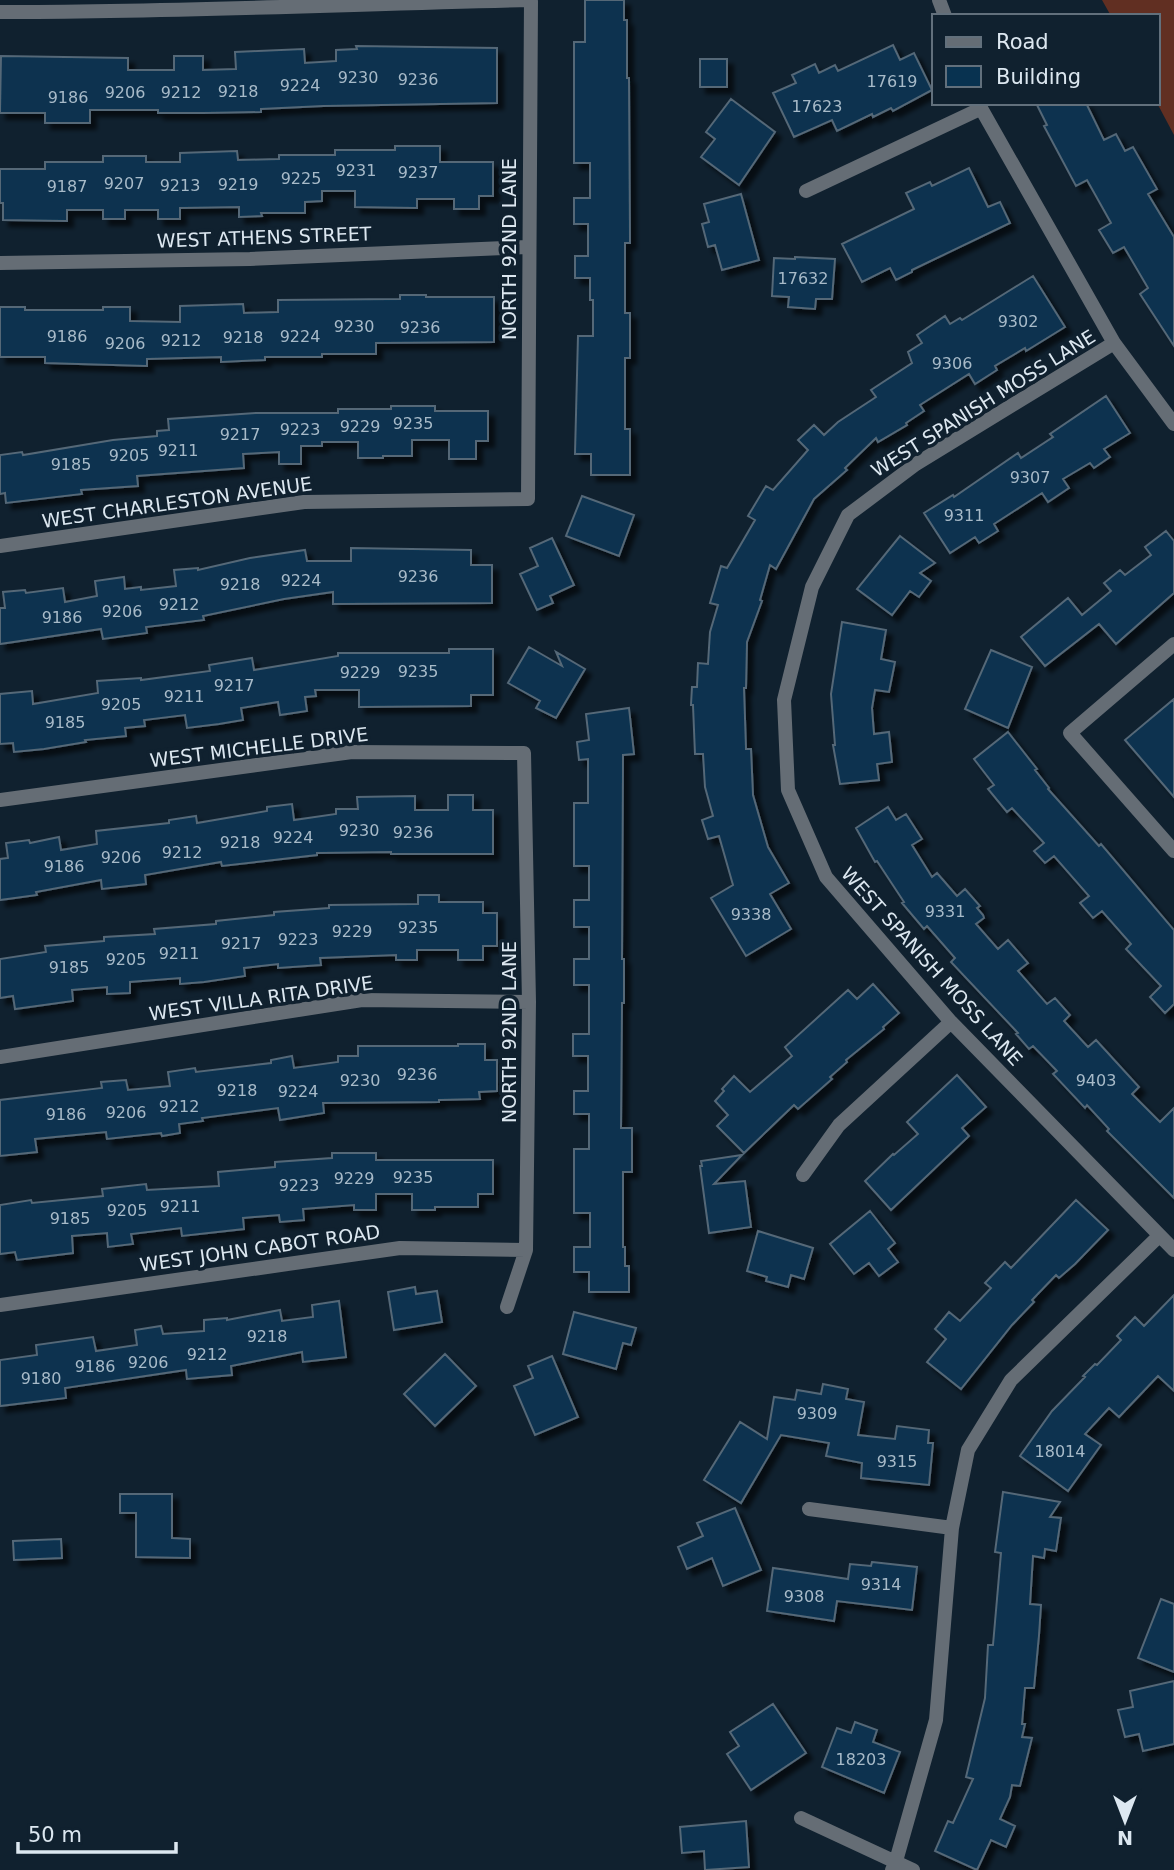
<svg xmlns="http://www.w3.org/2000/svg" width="1174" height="1870" font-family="'DejaVu Sans',sans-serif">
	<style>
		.green { fill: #612f22 }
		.building { fill: #083250; stroke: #546777; stroke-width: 2; filter: url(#shadow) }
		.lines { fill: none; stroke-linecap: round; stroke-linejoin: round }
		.street { stroke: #656d75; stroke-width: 14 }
		.labels { text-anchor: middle; stroke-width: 7; stroke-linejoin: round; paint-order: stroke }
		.number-label { font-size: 16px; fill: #a7bac8 }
		.street-label { font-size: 19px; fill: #dce7f0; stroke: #10212f }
	</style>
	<defs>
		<filter id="shadow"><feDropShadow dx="6" dy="6" stdDeviation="2" flood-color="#0009"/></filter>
	</defs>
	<rect width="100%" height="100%" fill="#10212f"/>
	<!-- green -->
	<path class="green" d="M1102 0H1174V135L1157 103 1158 16H1111Z"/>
	<!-- building -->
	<path class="building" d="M585 0H624V20H627V78H629L630 243H625V313H630V358H625V429H630V475H591V454H575L578 336H593V300H590V278H575V256H588V224H574V198H590V163H574V42H585Z
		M893 45 900 60 914 53 932 90 893 111 891 108 873 117 872 114 837 131 832 120 794 137 773 93 796 83 792 75 815 64 819 73 835 65 838 71Z
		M356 46 497 48V103L323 106 261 109V112L203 113H158V110H90V123H45V113H0L1 56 128 58V70H174V56H203V70L236 69 235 52 304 49 305 63 336 61V50L357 49Z
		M700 59H727V87H700Z
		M731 99 775 132 739 185 701 157 715 139 706 132Z
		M1036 103H1086L1104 140 1116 134 1125 151 1133 147 1157 189 1148 194 1174 237V346L1140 294 1148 288 1124 247 1113 253 1099 230 1111 223 1087 180 1076 186 1044 126 1047 125Z
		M395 146H440V162H493V196H479V209H454V199H417V208L355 207V191H322V201L305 202V213H261L262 216 239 217V207L180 208V219H158V210H125V219H103V210H67V221L3 220V203H0V169H45V162H103V156H146V162H180V153L237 151 238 160 279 159V155H335V150H395Z
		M969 168 988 207 1000 202 1010 223 912 270V272L896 280 890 268 862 282 842 244 914 209 906 193 930 182 932 186Z
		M741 194 759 260 722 270 715 245 708 247 702 224 709 222 704 204Z
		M795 257 835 259 832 299H816L815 309 788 307 789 297 772 296 774 258 795 259Z
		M1033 276 1065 327 1026 351 1025 348 995 366 997 370 975 384 969 374 920 405 924 411 906 423 907 425 878 442 876 438 845 468 847 470 814 499 776 569 770 565 760 600 762 601 747 642 746 688H744L746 749H751L753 795 768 847 789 883 770 894 791 929 746 956 711 898 733 885 719 836 708 839 702 820 713 816 705 787 703 754H695L693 705H691L692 687H697L698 663 708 664 710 632 718 605 710 603 721 566 727 568 755 520 748 516 766 486 773 490 808 450 798 440 814 425 824 435 838 422 876 397 871 390 912 363 908 352 922 343 917 335 945 316 950 324 960 318 962 320Z
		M400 295H426V297H494V342L376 343V354H322V357H265V360L221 362V357L147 359V366L45 363V357H0V307H25V310H103V307H130V321L180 322V306L243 304 244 313 278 312V300L400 299Z
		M1106 396 1130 433 1104 449 1110 457 1094 468 1090 463 1063 479 1069 488 1048 502 1042 493 994 524 998 531 979 543 975 537 950 553 924 513 953 495 954 497 1018 453 1021 458 1053 437 1050 434Z
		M391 406H435V411H488V441H476V459H449V440H412V456H383V458H358V442H322V446H301V464H279V452L243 454 244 468 137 476 138 486 81 490 82 494 6 503 5 493 0 494V455L22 452 23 455 113 440 157 436V431L169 430 168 419 256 413H338V409H391Z
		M582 496 634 515 619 556 566 536Z
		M1166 531 1174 541V593L1116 644 1099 624 1045 666 1021 637 1068 598 1082 615 1111 591 1104 583 1120 570 1125 575 1151 555 1145 547Z
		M900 536 935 563 920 573 931 581 919 597 910 591 892 615 857 589Z
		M552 538 574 585 550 596 553 603 537 610 520 574 538 566 530 548Z
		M351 548 471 550V565H492V603L333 604V592L284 599 203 616 204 620 146 627 147 633 103 639 101 629 0 644V608H5L3 592 25 590 26 593 63 588 65 602 97 596 95 581 124 577 125 589 141 587V590L176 586 174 570 198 568V570L250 558 305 550 307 561H351Z
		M842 622 886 630 881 659 895 662 889 692 875 690 872 708 874 734 889 732 892 762 877 764 879 780 840 784 833 745H835L831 694Z
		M529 647 562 666 556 652 585 669 556 718 536 708 540 701 508 683Z
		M449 649H493V695H471V706L359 707V690H315L316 696 305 697 307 711 280 715 278 702 241 708 243 720 219 724 187 728 185 715 144 720 145 726 125 728 126 736 85 740 86 742 44 749 14 752 13 743 0 744V694L32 691 33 704 98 693 97 681 141 678V680L210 671 209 665 252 658 254 670 338 656V653H449Z
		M991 650 1032 667 1008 728 965 709Z
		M1174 699V797L1125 740Z
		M629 708 634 754 623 755 622 959H624V1003H622L621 1128H632V1172H623V1247H625V1266H629V1292H589V1272H574V1247H590V1213H574V1149H589V1114H574V1091H588V1056H573V1034H589V985H574V959H589V927H574V900H589V866H574V803H588V759L579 760 577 742 589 740 586 714Z
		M1008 732 1037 769 1035 770 1049 788 1048 789 1099 846 1101 844 1174 930V1004L1165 1013 1150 997 1161 986 1126 949 1131 944 1102 911 1093 918 1080 903 1089 896 1054 856 1045 863 1034 851 1044 843 1012 808 1007 812 988 789 994 785 974 759Z
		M448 795H473V810H493V854H391V852L317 853V855L222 866 221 862 145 875 146 884 102 889 101 880 36 892 37 895 0 900V859L8 858 6 843 29 840 30 843 59 837 61 850 97 844 96 831 169 823V820L196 816 197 823 267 811V807L292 804 294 820 336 814V809H358L357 797 415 796V810H448Z
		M888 807 896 820 906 814 922 839 912 845 932 877 937 873 957 896 965 889 980 906 977 908 983 915 984 918 976 924 998 949 1008 940 1028 963 1018 971 1047 1004 1055 998 1070 1015 1064 1021 1088 1047 1096 1040 1139 1087 1132 1094 1160 1122 1174 1108V1198L1107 1131 1109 1129 1087 1105 1085 1108 1053 1074 1057 1071 1033 1046 1029 1049 1016 1034 1018 1033 951 962 955 958 927 926 924 929 902 903 904 902 877 861 875 862 856 828Z
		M418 895H439V902H483V913H497V946H483V960H458V950H417V960H396V955L320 958 321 965 278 968V964L244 968 245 976 204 982 180 984V978L130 982V993L107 994V987L72 990 73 1001 15 1009 13 996 0 998V959L46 952 45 946 104 941V937L155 934 154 929 216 924V921L274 915V912L329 908V905L418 904Z
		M873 984 899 1013 883 1027 884 1029 846 1060 847 1062 830 1077 832 1079 798 1109 794 1105 744 1153 717 1126 728 1115 715 1101 724 1091 722 1089 734 1076 750 1092 792 1056 785 1047 848 990 857 999Z
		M458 1044H485V1060H497V1091L479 1092 480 1099 439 1100V1102L323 1103 324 1113 280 1120 278 1108 202 1118 203 1121 179 1124 180 1133 162 1136 161 1133 107 1139 106 1132 35 1139 37 1152 0 1156V1100L102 1088 101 1082 126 1080 128 1090 170 1086 168 1072 195 1068 196 1072 271 1063V1060L292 1056 294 1068 338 1062V1056H358V1046H458Z
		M957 1075 986 1107 962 1128 969 1136 891 1210 865 1181 893 1154 894 1155 918 1134 907 1122Z
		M332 1153H376V1160H493V1194H478V1207H435V1210H412V1194H376V1210H354V1205L303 1209 304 1220 280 1222 279 1215 243 1218 244 1229 182 1236 181 1228 131 1234 133 1244 108 1247 107 1233 72 1236 73 1253 17 1260 15 1252 0 1254V1205L31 1200 32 1203 103 1196 102 1189 146 1184 147 1190 219 1186 218 1172 275 1167V1162L332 1158Z
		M742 1155 714 1184 745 1181 751 1227 709 1233 700 1166H702L701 1161Z
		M1076 1200 1108 1230 1075 1264 1059 1278 1056 1275 1032 1300 1034 1302 1012 1325 961 1389 927 1362 946 1339 935 1329 949 1312 960 1321 991 1288 985 1283 1005 1262 1011 1268Z
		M870 1211 895 1243 888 1249 898 1262 879 1276 869 1263 854 1274 830 1244Z
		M758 1231 813 1248 804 1279 791 1275 788 1287 766 1281 767 1277 747 1271Z
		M415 1287 416 1294 437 1291 442 1322 394 1330 388 1292Z
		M1174 1295V1391L1158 1376 1119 1417 1109 1408 1085 1434 1101 1445 1068 1491 1020 1456 1052 1411 1085 1377 1083 1376 1095 1364 1097 1365 1121 1340 1117 1336 1135 1317 1144 1326Z
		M339 1301 346 1357 303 1362 302 1352 231 1366 232 1375 187 1379 186 1370 65 1388 66 1398 0 1406V1360L37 1355 36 1345 93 1337 96 1351 137 1345 135 1330 161 1326 163 1334 204 1331V1320L227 1318V1320L280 1310 282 1321 313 1317 312 1305Z
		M574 1312 636 1328 631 1345 623 1343 616 1369 563 1354Z
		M445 1354 476 1386 435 1426 404 1394Z
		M552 1356 578 1417 535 1435 514 1386 533 1378 528 1366Z
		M823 1384 848 1389 846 1399 864 1402 858 1435 895 1439 897 1426 929 1430 928 1443H933L929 1485 861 1478 862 1463 826 1456 829 1443 781 1435 741 1503 704 1480 740 1422 767 1439 774 1397 795 1400 797 1390 821 1394Z
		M1003 1492 1060 1502 1050 1517 1061 1518 1056 1551 1045 1549 1044 1558 1033 1556 1030 1604 1041 1605 1039 1635 1034 1688H1025L1022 1724H1025L1022 1737 1032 1738 1020 1786 1012 1785 1010 1797 1000 1819 1015 1826 1006 1847 991 1840 977 1870 935 1851 948 1821 953 1823 973 1779 966 1777 985 1698 988 1645H993L1001 1553 995 1552Z
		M120 1494H172V1538L190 1539V1558L136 1557V1513H120Z
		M735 1508 761 1570 723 1586 712 1558 687 1569 678 1547 703 1536 697 1523Z
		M61 1539 62 1558 14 1560 13 1541Z
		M872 1562 917 1567 912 1610 837 1601 834 1621 767 1611 773 1568 848 1579 850 1564 871 1566Z
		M1161 1599 1174 1604V1672L1138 1658Z
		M1174 1681V1744L1143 1751 1139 1734 1125 1737 1118 1710 1133 1707 1130 1691Z
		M773 1704 806 1753 751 1790 727 1754 739 1746 730 1732Z
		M855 1722 877 1730 873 1742 900 1752 884 1793 822 1767 837 1728 851 1733Z
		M746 1821 749 1867 705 1870 704 1851 682 1853 680 1827Z"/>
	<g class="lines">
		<!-- street -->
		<path class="street" d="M939 0 945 16
			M0 12C177 12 354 4 531 0
			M978 103 1114 343 1174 424
			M806 191 980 109
			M0 263 250 259 528 247
			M1114 343 916 464 848 515 812 587 784 700 788 790 826 877 951 1022 1174 1250
			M0 546 304 502 528 499 531 0
			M1174 644 1070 733 1174 851
			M0 800 352 752 524 753 529 1002 526 1250 507 1307
			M0 1057 362 1000 529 1002
			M803 1175 839 1125 951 1022
			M0 1305 400 1248 526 1250
			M809 1509 952 1528
			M801 1818 913 1870
			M892 1870 896 1861 936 1720 952 1528 968 1450 1011 1380 1159 1236"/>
	</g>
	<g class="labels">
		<!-- number labels -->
		<g class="number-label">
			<text x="358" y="83">9230</text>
			<text x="418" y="85">9236</text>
			<text x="892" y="87">17619</text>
			<text x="300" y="91">9224</text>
			<text x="238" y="97">9218</text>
			<text x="125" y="98">9206</text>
			<text x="181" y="98">9212</text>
			<text x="68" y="103">9186</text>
			<text x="817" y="112">17623</text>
			<text x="356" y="176">9231</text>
			<text x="418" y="178">9237</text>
			<text x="301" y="184">9225</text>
			<text x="124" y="189">9207</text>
			<text x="238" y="190">9219</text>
			<text x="180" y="191">9213</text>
			<text x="67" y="192">9187</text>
			<text x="803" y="284">17632</text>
			<text x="1018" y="327">9302</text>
			<text x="354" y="332">9230</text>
			<text x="420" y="333">9236</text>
			<text x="67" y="342">9186</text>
			<text x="300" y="342">9224</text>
			<text x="243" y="343">9218</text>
			<text x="181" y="346">9212</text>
			<text x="125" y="349">9206</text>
			<text x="952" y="369">9306</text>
			<text x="413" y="429">9235</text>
			<text x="360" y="432">9229</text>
			<text x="300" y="435">9223</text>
			<text x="240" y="440">9217</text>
			<text x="178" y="456">9211</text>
			<text x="129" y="461">9205</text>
			<text x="71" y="470">9185</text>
			<text x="1030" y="483">9307</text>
			<text x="964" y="521">9311</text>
			<text x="418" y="582">9236</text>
			<text x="301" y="586">9224</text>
			<text x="240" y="590">9218</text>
			<text x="179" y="610">9212</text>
			<text x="122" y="617">9206</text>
			<text x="62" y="623">9186</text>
			<text x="418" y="677">9235</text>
			<text x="360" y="678">9229</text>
			<text x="234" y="691">9217</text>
			<text x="184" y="702">9211</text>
			<text x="121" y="710">9205</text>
			<text x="65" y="728">9185</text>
			<text x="359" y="836">9230</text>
			<text x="413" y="838">9236</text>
			<text x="293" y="843">9224</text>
			<text x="240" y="848">9218</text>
			<text x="182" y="858">9212</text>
			<text x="121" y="863">9206</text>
			<text x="64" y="872">9186</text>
			<text x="945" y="917">9331</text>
			<text x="751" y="920">9338</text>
			<text x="418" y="933">9235</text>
			<text x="352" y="937">9229</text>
			<text x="298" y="945">9223</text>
			<text x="241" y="949">9217</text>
			<text x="179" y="959">9211</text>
			<text x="126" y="965">9205</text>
			<text x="69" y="973">9185</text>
			<text x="417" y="1080">9236</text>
			<text x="360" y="1086">9230</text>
			<text x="1096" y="1086">9403</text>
			<text x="237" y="1096">9218</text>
			<text x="298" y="1097">9224</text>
			<text x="179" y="1112">9212</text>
			<text x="126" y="1118">9206</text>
			<text x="66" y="1120">9186</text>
			<text x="413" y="1183">9235</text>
			<text x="354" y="1184">9229</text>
			<text x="299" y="1191">9223</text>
			<text x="180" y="1212">9211</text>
			<text x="127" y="1216">9205</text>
			<text x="70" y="1224">9185</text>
			<text x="267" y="1342">9218</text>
			<text x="207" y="1360">9212</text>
			<text x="148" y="1368">9206</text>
			<text x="95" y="1372">9186</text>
			<text x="41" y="1384">9180</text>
			<text x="817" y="1419">9309</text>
			<text x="1060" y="1457">18014</text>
			<text x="897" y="1467">9315</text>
			<text x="881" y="1590">9314</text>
			<text x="804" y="1602">9308</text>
			<text x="861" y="1765">18203</text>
		</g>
		<!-- street labels -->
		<g class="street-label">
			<text transform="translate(264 237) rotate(-2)" y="7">WEST ATHENS STREET</text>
			<text transform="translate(509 249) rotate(-90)" y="7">NORTH 92ND LANE</text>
			<text transform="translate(983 403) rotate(-32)" y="7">WEST SPANISH MOSS LANE</text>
			<text transform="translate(177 502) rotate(-8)" y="7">WEST CHARLESTON AVENUE</text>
			<text transform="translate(259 747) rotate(-7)" y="7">WEST MICHELLE DRIVE</text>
			<text transform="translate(932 966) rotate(48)" y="7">WEST SPANISH MOSS LANE</text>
			<text transform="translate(261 998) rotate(-8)" y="7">WEST VILLA RITA DRIVE</text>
			<text transform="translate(509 1032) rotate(-90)" y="7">NORTH 92ND LANE</text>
			<text transform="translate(260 1248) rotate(-8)" y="7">WEST JOHN CABOT ROAD</text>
		</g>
	</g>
	<!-- legend -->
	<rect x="932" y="14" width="228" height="91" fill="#10212f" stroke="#62707c" stroke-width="2"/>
	<rect x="946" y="37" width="35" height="10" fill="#656d75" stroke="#62707c" stroke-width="2"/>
	<text x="996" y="49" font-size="21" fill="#dce7f0">Road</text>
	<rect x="946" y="66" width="35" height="21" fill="#083250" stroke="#62707c" stroke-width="2"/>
	<text x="996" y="84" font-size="21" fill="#dce7f0">Building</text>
	<!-- north arrow -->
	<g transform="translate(1125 1821) rotate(180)" stroke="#10212f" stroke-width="5" paint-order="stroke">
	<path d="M0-5L12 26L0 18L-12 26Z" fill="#dce7f0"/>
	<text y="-10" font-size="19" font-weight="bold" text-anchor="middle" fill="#dce7f0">N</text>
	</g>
	<!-- scale -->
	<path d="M18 1842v10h158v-10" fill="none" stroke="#dce7f0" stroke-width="3.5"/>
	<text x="28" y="1842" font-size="21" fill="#dce7f0" stroke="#10212f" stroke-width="5" paint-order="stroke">50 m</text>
</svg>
